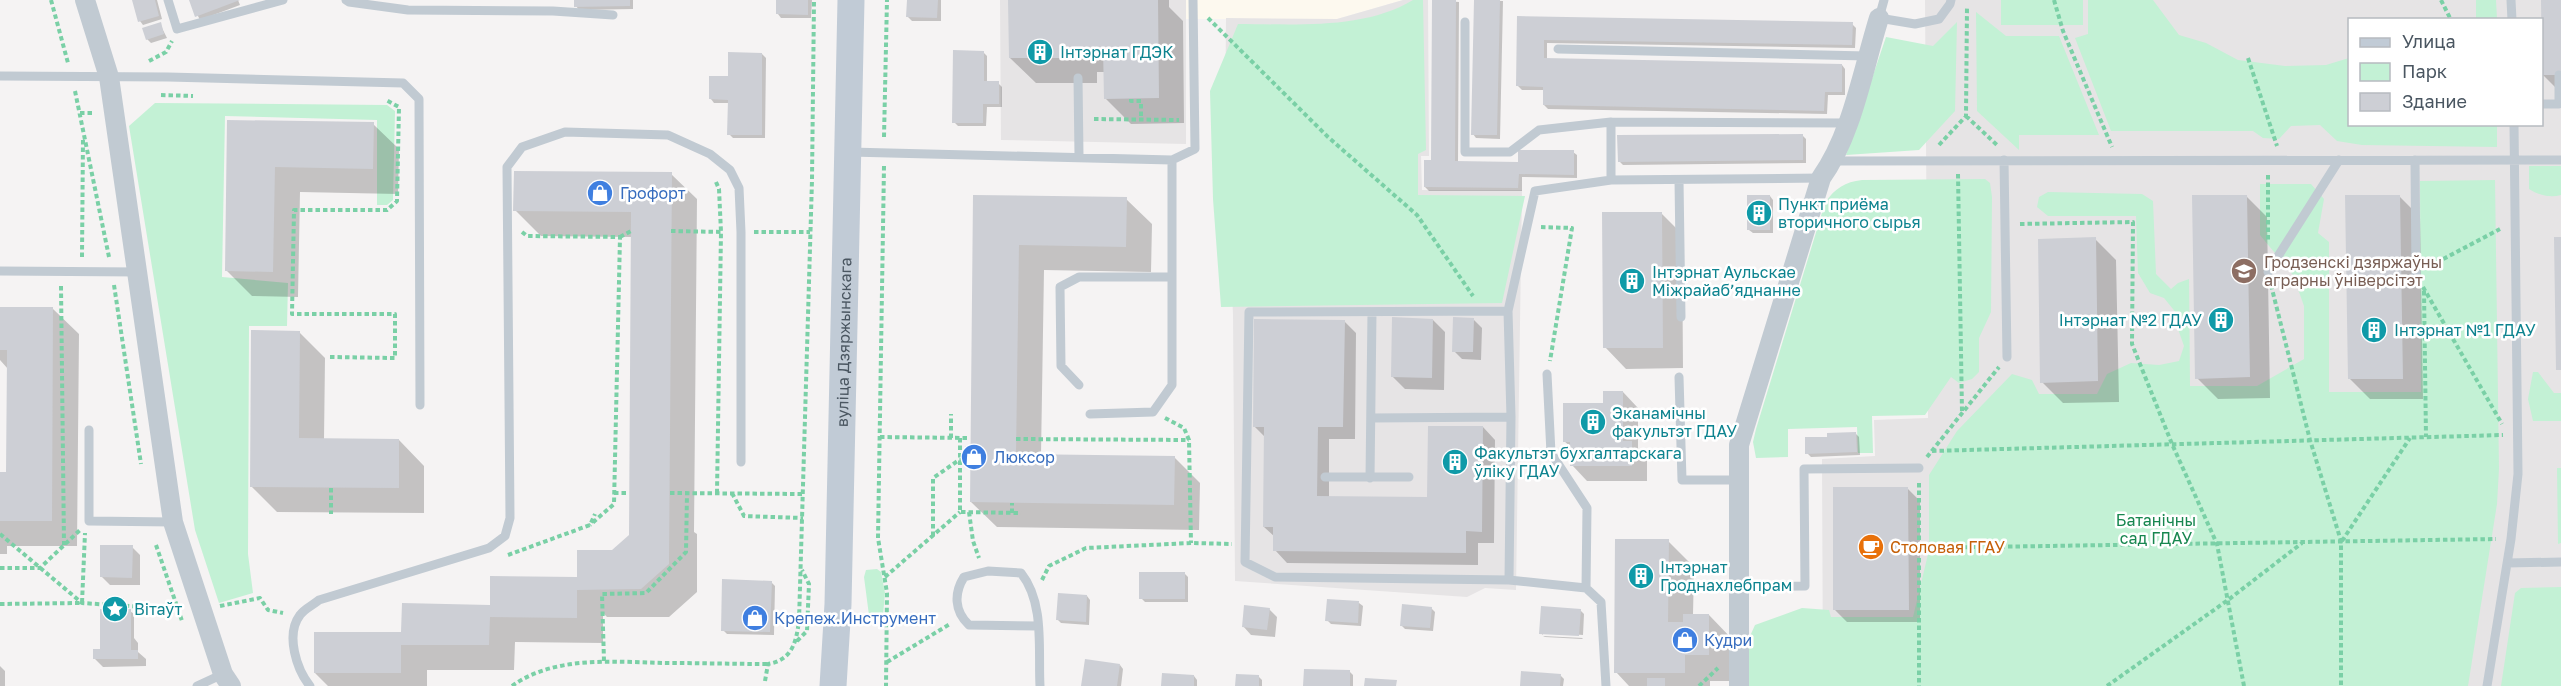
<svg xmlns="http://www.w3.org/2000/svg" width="2561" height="686" font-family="'Golos Text',sans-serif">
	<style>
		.commercial { fill: #fdf9ef }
		.education { fill: #e6e4e5; fill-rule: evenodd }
		.green { fill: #c3f1d5 }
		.shadow { fill: #0003 }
		.building { fill: #cdcfd5 }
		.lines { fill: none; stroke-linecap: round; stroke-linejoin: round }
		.path { stroke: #7ad0a6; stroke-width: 4; stroke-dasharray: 4.5 3; stroke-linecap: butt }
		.lane { stroke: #c1cad2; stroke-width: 9 }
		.street { stroke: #c1cad2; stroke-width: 20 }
		.secondary { stroke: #c1cbd6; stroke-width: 27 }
		.labels { text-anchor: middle; stroke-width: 5; stroke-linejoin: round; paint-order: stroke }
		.culture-label { font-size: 16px; fill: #0d838f; stroke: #fff; text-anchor: start }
		.shop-label { font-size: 16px; fill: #366cbe; stroke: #fff; text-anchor: start }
		.education-label { font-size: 16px; fill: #785e54; stroke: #fff; text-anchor: start }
		.street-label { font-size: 16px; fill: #4a5661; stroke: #fff }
		.park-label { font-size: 16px; fill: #17864f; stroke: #fff }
		.food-label { font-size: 16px; fill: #c56008; stroke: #fff; text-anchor: start }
	</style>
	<rect width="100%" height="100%" fill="#f5f3f3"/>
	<!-- commercial -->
	<path class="commercial" d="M1186 0H1403L1337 19H1186Z"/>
	<!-- education -->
	<path class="education" d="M1000 0H1186V144L1001 140Z
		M1403 0H1428L1429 156H1421L1422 190H1522L1516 590 1485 588 1467 597 1235 581 1233 314 1225 141 1226 18 1337 19Z
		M1925 0H2561V686H1823L1822 459 1875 456 1874 420 1928 418ZM2350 20H2542V124H2350Z"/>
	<!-- green -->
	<path class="green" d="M1413 0H1423L1426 150 1418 154V195L1525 196 1502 303 1221 307 1213 199 1210 91 1238 24C1293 24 1364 30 1413 0Z
		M2001 0H2083V25H2001Z
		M2088 0H2153L2179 35 2206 43 2238 60 2285 66 2326 65 2349 58 2350 124 2497 125V147L2362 145 2337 141 2320 125 2291 126 2279 139 2263 138 2253 131H2111L2075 38 2088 34Z
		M2476 0H2496L2497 19H2476Z
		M1976 12 2006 36H2059L2099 135H2019V150L1977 111Z
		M1957 22 1955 111 1919 150 1846 155 1886 37 1933 46Z
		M155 103 387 105 395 111 393 200 387 205H377V120L225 116 222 277 288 283 287 326H249L248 554 253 593 219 603 195 530 129 126Z
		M2529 166H2561V195C2550 198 2538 195 2529 189Z
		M1985 179 1990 183 1992 197 1991 312 1979 338V372L1972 379 1959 383 1951 377 1925 415 1872 416 1873 453H1858L1857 427 1788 429V457L1756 458 1753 442 1756 429 1825 203C1835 188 1845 182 1862 180Z
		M2495 180 2499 469 2497 504 2468 686H1746V645L1755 625 1802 608 1829 610 1831 617H1913L1929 550V475L1957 431 2012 374 2032 380 2039 394H2097L2107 374 2131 363 2159 365 2179 361 2184 346 2178 329 2177 314 2164 298 2150 293 2138 273 2136 216H2048L2037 207 2039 197 2048 192 2142 194 2153 201 2156 274 2171 289 2178 283 2189 279 2190 386H2257L2304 359V306L2293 275 2260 235V184H2311L2324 199 2318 233 2329 242V392H2421L2420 181Z
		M2533 372H2538L2554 393H2561V421H2533L2528 399Z
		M2557 468H2561V543L2558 544Z
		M877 569 881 572 885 593 883 615 870 623 864 577 866 570Z
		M2561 587V686H2501L2515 593 2521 588Z"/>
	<!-- shadow -->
	<path class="shadow" d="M134 0H157L162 19 143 25 140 21Z
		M190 0H238L240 5 200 20Z
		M576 0H633V9L579 10 576 6Z
		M778 0H812L811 18H781L778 14Z
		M908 0H941V21H912L908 17Z
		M1009 0H1169V7L1183 21 1184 123 1131 124 1105 98V72H1097V83H1036L1010 58Z
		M1433 0 1459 2 1458 163H1520L1573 152 1577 155V178L1522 177V191H1429L1425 187 1432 161Z
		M1476 0 1503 1 1500 139 1476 138 1473 134Z
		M2542 0H2561V93L2543 75Z
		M1519 18 1852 24 1856 28 1855 48 1547 43V60L1842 65 1845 69V95H1828L1827 114 1548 109 1544 105 1545 90H1522L1518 86Z
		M160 24 167 38 151 43 147 39Z
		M983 52 987 56V83H998L1002 87V107H987L986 126H958L954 122Z
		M762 54 766 58 765 138H733L729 134V103H714L711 99 729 78Z
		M229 122 373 124 399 149 398 194 300 192 298 297 252 296 226 270Z
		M1802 135 1806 139V163L1623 165 1619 161Z
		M671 174 697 199 694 532 697 534V592L669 617H607L603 613V643L515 642 514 670H427V686H328L315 673 403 634 579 578 630 536 632 237 541 236 515 210Z
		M1770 196 1773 200V233H1753L1749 230Z
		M2246 196 2267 217 2270 398 2218 399 2197 378Z
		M2399 196 2420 217 2423 399H2370L2349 378Z
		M975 197 1126 199 1152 224 1151 272 1044 270 1041 455 1174 457 1200 483 1199 530 997 527 971 502Z
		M1661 213 1682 234 1683 368 1626 369 1605 347Z
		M2095 239 2116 260 2119 402 2063 403 2042 382Z
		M0 308 53 309 79 334 77 546H7V554H0V474H8V369L0 360Z
		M1433 320 1445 332 1444 390 1405 389 1392 376Z
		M1474 320 1482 328 1481 360 1462 359 1454 351Z
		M1344 321 1356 333 1355 439H1329V498L1428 499 1483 427 1495 440 1494 543H1478V565L1287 563 1275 550V537L1264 527 1265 437 1254 426Z
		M299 332 325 358 324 440H399L424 466V513L277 512 251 486Z
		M1623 392 1638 408V450L1647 459V481H1587L1572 465V448L1564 441 1605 405Z
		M1855 433 1859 437 1860 455 1811 457 1807 453 1829 438Z
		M1908 489 1920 501V622H1847L1835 610Z
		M1668 541 1694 567 1693 615H1709L1734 641V681H1710V686H1629L1616 672Z
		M132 547 140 555V585H110L102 577Z
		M1184 573 1188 577V602H1145L1141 598Z
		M771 582 775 586 774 635 727 634 723 630Z
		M1087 596 1090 600 1089 625 1061 623 1057 619Z
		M1359 603 1363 606 1361 626 1331 624 1327 620Z
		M1431 608 1435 612 1433 631 1405 629 1401 625Z
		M1269 609 1277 617 1275 637 1251 635 1243 626Z
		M1580 610 1584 614 1583 635 1543 632V635L1541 633Z
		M130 611 134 614V638L138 643V652L146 659V666L103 667 95 659Z
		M1543 636 1583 638 1582 639 1545 637Z
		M1120 665 1123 669 1121 686H1083Z
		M0 666 5 671V686H0Z
		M1349 671 1353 675V686H1305Z
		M1560 675 1564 679 1563 686H1521Z
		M1194 676 1197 680V686H1163Z
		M1258 676 1262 680V686H1237Z"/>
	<!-- building -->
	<path class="building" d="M132 0H155L159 16 138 22Z
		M189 0H240L195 17Z
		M574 0H630V6L574 7Z
		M776 0H808V15L776 14Z
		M907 0H938L937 18 906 17Z
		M1008 0H1158L1159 98 1104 99 1103 47H1072V58H1009Z
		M1432 0H1456L1455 161 1518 162V150H1574V175L1519 174 1518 188 1424 187V160H1431Z
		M1474 0H1500L1497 135H1471Z
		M2541 0H2561V75H2542Z
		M1517 16 1853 22 1852 45 1544 40V58L1842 64V92H1825L1824 111 1543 105V87L1516 86Z
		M161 22 164 34 146 40 142 28Z
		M953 50 984 51V81H999V104H983V123H952Z
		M728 52 762 53V135H727L728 100 709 99V76H728Z
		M227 120 374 122 373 169 275 167 273 272 225 271Z
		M1803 134V160L1618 162 1617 135Z
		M514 171 672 172 669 564 641 589 577 590V618L490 617 489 645H401V673H314V632H401L402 603 490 605V576L577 577V550H612L629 535 631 212 513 211Z
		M973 195 1127 197 1126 247 1019 245 1016 454 1175 456 1174 505 970 502Z
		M1747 195H1770V230H1747Z
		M2192 195H2247L2250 377 2195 379Z
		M2345 195H2400L2403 379H2348Z
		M1602 212H1662L1663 348H1603Z
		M2096 237 2098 381 2040 383 2038 239Z
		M2554 237H2561V370H2556Z
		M0 307H53L52 521H0V472H6L7 358V350H0Z
		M1392 317 1433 319 1432 378 1391 377Z
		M1453 317 1474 318 1473 352H1452Z
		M1254 319 1345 320 1343 427H1318L1317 496 1427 497 1428 426H1483L1482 532 1466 531V553L1273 551V527H1263L1264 427H1253Z
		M251 330 300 331 299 438 399 439V488L250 487Z
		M1603 391H1623V441H1632V466H1570V442H1563V403H1603Z
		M1856 432 1857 452 1805 454V437H1827V433Z
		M1833 487H1908L1909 610H1833Z
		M1615 539H1669L1668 622H1683V614H1709V655H1685V673H1614Z
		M100 545H133L132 578 100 577Z
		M1139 572H1185V599H1139Z
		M722 579 772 581 770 632 721 631Z
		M1058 593 1087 595 1086 622 1056 620Z
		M1327 599 1359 601 1358 623 1325 621Z
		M1402 604 1432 607 1430 628 1400 626Z
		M1244 605 1270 608 1267 630 1242 627Z
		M1541 606 1581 609 1579 636 1539 634Z
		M100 609H131V650H138V659H93V649H100Z
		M1085 659 1120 664 1117 686H1081Z
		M1304 669 1350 670V686H1303Z
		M1521 671 1561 674 1560 686H1520Z
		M1162 673 1194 675V686H1161Z
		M1236 674 1259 675V686H1235Z
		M1365 678 1397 680 1396 686H1364Z
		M1647 678H1665V686H1647Z"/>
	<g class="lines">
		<!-- path -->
		<path class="path" d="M51 0 68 63
			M2054 0 2063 31 2112 147
			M2441 0 2451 20
			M1208 18 1328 137 1417 215 1473 296
			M2248 58 2277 146
			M149 61 166 52 172 41
			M75 91 109 257
			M161 95 193 96
			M1131 99V101H1141V120
			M80 113H94
			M1966 116 1997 145
			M1094 119 1179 120
			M884 137 887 0
			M1939 145 1966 116 1967 7
			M884 166 878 538 887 593 886 686
			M1958 174 1962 412
			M2268 175V242
			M716 182 719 189 721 232 717 493
			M2020 224 2133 222 2132 344 2172 444 2217 544 2244 686
			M1541 227 1572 228 1550 361
			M671 231 723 232
			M522 232 527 236 620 237 614 504 590 525
			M754 232H810
			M620 237 631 231
			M82 257 83 138
			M2430 266 2500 229
			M114 285 141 464
			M2271 285 2310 440 2341 541V686
			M61 286 64 545
			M2423 287 2502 424
			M2424 291 2426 437
			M330 357 395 358V314H292L294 210H387L397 201 399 107 386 100
			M1165 418 1184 428 1189 440 1191 543
			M880 437 970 438
			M951 438V414
			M960 438V512L1021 513
			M1016 439 1189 440
			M1932 451 2503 435
			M1927 457 1999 367
			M1919 483V686
			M331 488V514
			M614 493H629
			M670 493 803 494
			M732 493 744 516 803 518
			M969 512 973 541 979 558
			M1012 513V503
			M0 534 82 603 143 607 180 613
			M933 536V478L959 460 970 461
			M2342 541 2410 438
			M156 545 182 621
			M1918 548 2496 539
			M508 555 590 525 595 514
			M0 568H40L80 530
			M885 577 960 512
			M1042 580 1049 566 1086 548 1191 543 1232 544
			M0 604 82 603 85 533
			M220 606 260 598 268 610 283 613
			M797 641 807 631 809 584 802 570
			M604 661 602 594 646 593 686 552 687 493
			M887 662 950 624
			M765 681 768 664C792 660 796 643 799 621L812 180 814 0
			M512 686C555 655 615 662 666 663 700 663 734 664 768 664
			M1699 686 1718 668
			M2107 686 2228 600 2302 543"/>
		<!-- lane -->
		<path class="lane" d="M168 0 177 29 283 0
			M346 0 349 2 408 10 553 11 613 15
			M1884 0 1879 18 1915 24 1939 19 1950 4 1951 0
			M2511 0 2512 20
			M1465 22V152H1510L1539 130 1611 122V180
			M1558 49 1867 56
			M0 76 168 77 403 83 419 99 420 405
			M1078 78 1079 156
			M2542 104H2559V75
			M1611 122 1847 123
			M850 152 1172 160V385L1153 412 1090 414
			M1172 160 1195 149 1193 0
			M2004 160 2007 357
			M2415 160 2416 274
			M1833 161 2561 160
			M1679 180 1681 317
			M0 271 139 272
			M2268 272 2339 160
			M1508 311 1535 191 1611 180 1821 178
			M1547 374 1551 453 1587 508 1586 588 1601 602 1606 686
			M1679 377 1682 480H1738
			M1079 385 1061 366 1060 287 1079 277H1171
			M1371 418 1511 417
			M89 430V521L173 522
			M1325 477H1409
			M1370 478 1372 312
			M2507 563 2561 562
			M1509 580 1511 417 1508 311 1249 312 1245 562 1275 577 1509 580 1586 588
			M1680 587 1805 586 1804 469 1919 468
			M1038 626 969 625C954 611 954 593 964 577L988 571 1021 573C1045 603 1038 650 1040 686
			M197 686 223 674
			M310 686C297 670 285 635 300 615 304 609 313 605 319 600L489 548 505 536 510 518 507 167 522 147 565 132 668 135 710 154 730 170 739 188 741 232V462
			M2487 686 2511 539 2518 474 2514 124"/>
		<!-- street -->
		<path class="street" d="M85 0 109 77 173 522 223 674 231 686
			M1739 686V445L1821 178C1852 135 1863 69 1879 18"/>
		<!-- secondary -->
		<path class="secondary" id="s1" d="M833 686 838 604 851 0"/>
	</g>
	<!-- icons -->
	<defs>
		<g id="building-disc" transform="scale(1.35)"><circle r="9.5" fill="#0f9aa8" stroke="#fff"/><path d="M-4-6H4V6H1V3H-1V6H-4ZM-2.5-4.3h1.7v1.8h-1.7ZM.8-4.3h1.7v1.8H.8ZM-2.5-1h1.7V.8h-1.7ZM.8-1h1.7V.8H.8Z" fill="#fff"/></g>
		<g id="shop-disc" transform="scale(1.35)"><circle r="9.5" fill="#3f7fe0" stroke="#fff"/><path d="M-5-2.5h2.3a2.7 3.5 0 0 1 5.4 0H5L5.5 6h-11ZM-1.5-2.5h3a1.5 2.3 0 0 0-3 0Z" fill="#fff"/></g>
		<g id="university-disc" transform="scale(1.35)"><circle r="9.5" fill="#8d6e63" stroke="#fff"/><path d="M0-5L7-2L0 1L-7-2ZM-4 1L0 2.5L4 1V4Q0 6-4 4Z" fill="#fff"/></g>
		<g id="cafe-disc" transform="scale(1.35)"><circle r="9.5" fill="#e8710a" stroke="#fff"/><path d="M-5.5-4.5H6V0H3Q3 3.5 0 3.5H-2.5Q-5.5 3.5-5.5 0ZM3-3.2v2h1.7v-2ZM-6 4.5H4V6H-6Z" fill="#fff"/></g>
		<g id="sight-disc" transform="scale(1.35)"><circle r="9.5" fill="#0f9aa8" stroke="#fff"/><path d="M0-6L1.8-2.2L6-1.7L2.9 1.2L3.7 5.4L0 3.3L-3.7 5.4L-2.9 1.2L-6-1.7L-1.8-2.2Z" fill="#fff"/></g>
	</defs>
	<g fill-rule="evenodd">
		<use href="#building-disc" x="1040" y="52"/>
		<use href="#shop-disc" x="600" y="193"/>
		<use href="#building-disc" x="1759" y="213"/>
		<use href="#university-disc" x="2244" y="271"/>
		<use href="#building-disc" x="1632" y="281"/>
		<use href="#building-disc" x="2221" y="320"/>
		<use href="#building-disc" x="2374" y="330"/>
		<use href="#building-disc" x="1593" y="422"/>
		<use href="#shop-disc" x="974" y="457"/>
		<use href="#building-disc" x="1455" y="462"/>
		<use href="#cafe-disc" x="1871" y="547"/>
		<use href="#building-disc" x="1641" y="576"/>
		<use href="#sight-disc" x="115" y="609"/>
		<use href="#shop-disc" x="755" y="618"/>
		<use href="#shop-disc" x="1685" y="640"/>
	</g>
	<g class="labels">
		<!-- culture labels -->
		<g class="culture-label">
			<text x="1060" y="58">Інтэрнат ГДЭК</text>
			<text x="1778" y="210">Пункт приёма<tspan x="1778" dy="18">вторичного сырья</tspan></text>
			<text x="1652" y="278">Інтэрнат Аульскае<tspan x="1652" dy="18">Міжрайабʼяднанне</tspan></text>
			<text x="2202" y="326" text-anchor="end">Інтэрнат №2 ГДАУ</text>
			<text x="2394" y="336">Інтэрнат №1 ГДАУ</text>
			<text x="1612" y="419">Эканамічны<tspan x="1612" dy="18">факультэт ГДАУ</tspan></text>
			<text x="1474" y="459">Факультэт бухгалтарскага<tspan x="1474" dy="18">ўліку ГДАУ</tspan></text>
			<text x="1660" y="573">Інтэрнат<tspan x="1660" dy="18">Гроднахлебпрам</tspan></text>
			<text x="134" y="615">Вітаўт</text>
		</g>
		<!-- shop labels -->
		<g class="shop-label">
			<text x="620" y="199">Грофорт</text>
			<text x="994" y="463">Люксор</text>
			<text x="774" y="624">Крепеж.Инструмент</text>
			<text x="1704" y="646">Кудри</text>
		</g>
		<!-- education labels -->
		<g class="education-label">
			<text x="2264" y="268">Гродзенскі дзяржаўны<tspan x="2264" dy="18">аграрны ўніверсітэт</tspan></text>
		</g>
		<!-- street labels -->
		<g class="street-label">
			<text dy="6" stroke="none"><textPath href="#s1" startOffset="344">вуліца Дзяржынскага</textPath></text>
		</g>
		<!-- park labels -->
		<g class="park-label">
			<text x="2156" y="526">Батанічны<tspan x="2156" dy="18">сад ГДАУ</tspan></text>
		</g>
		<!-- food labels -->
		<g class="food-label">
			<text x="1890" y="553">Столовая ГГАУ</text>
		</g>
	</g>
	<!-- legend -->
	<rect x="2348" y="18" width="195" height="108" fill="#ffffff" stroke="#b7bbc0" stroke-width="1.5"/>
	<rect x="2360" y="38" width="30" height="9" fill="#c1cbd6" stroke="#b7bbc0" stroke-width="1.5"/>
	<text x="2402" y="48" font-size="18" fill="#4a5661">Улица</text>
	<rect x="2360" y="63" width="30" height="18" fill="#c3f1d5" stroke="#b7bbc0" stroke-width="1.5"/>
	<text x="2402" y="78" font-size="18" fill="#4a5661">Парк</text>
	<rect x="2360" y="93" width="30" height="18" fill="#cdcfd5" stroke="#b7bbc0" stroke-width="1.5"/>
	<text x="2402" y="108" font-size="18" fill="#4a5661">Здание</text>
</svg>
